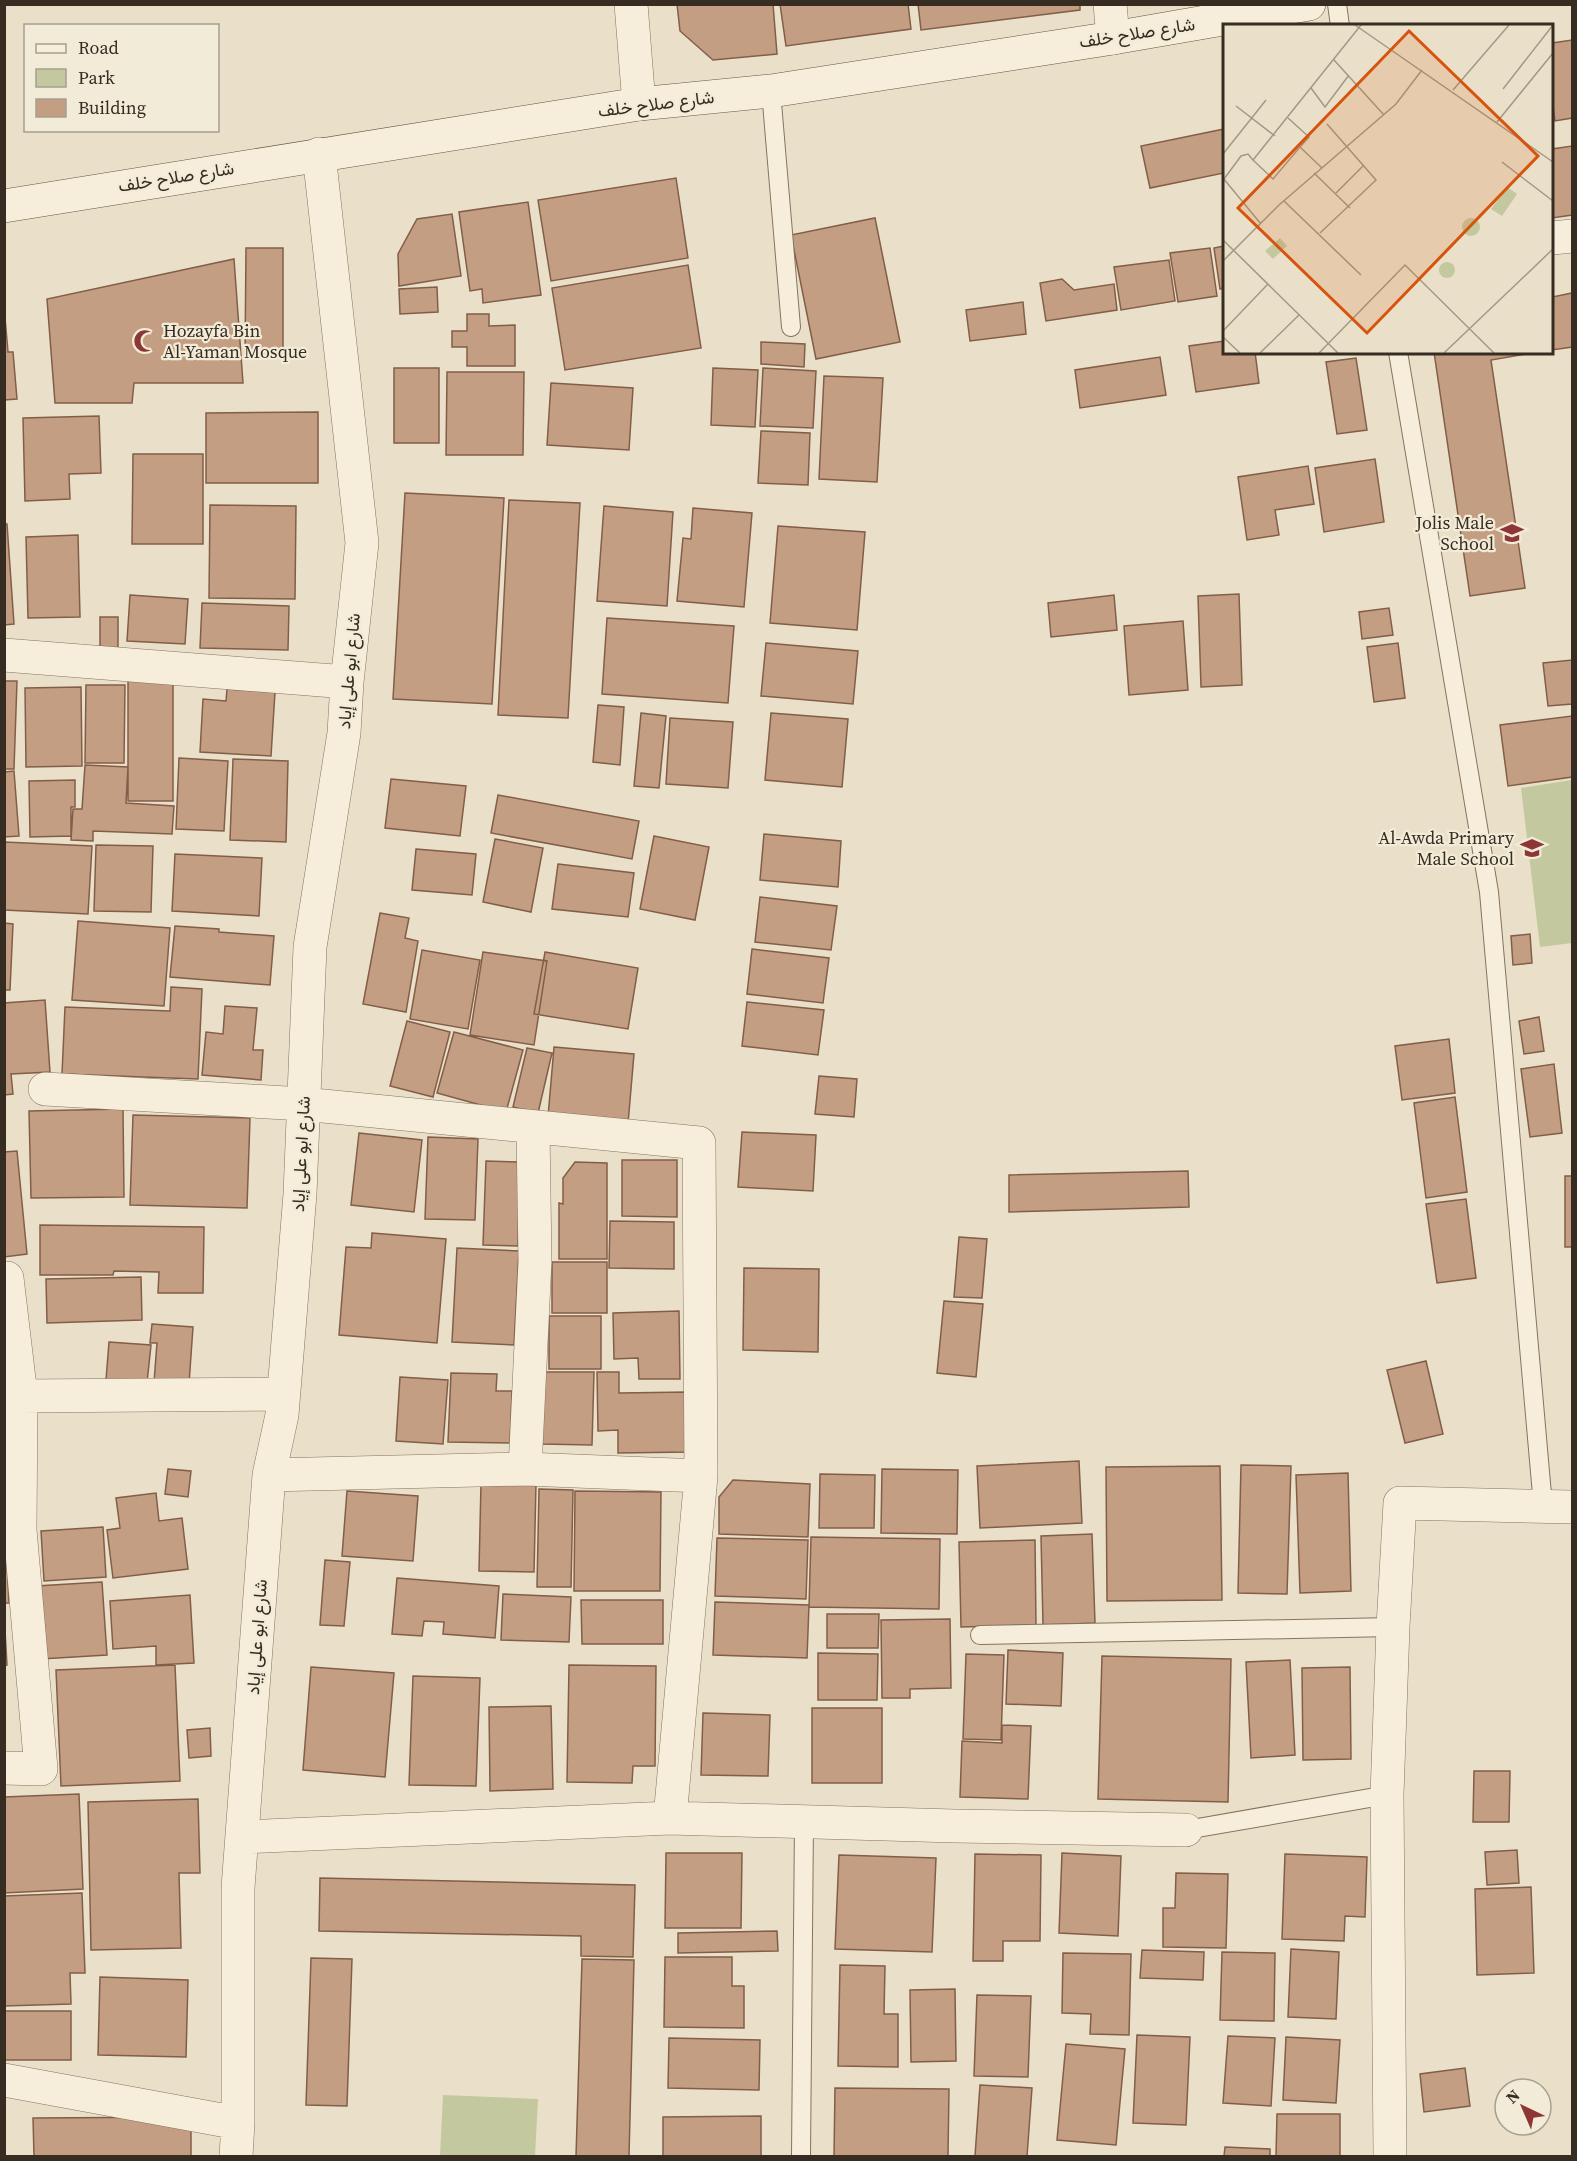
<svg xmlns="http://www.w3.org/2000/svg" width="1577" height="2161" font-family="'Source Serif 4',Vazirmatn,serif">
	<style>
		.green { fill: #c3c89e }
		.building { fill: #c49e83; stroke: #825e48; stroke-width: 1.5 }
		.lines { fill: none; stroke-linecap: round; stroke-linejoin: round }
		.lane-casing { stroke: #85735f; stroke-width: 20 }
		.street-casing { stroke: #85735f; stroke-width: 34 }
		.secondary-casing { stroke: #675542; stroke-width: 34 }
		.lane { stroke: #f6eedb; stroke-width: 18 }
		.street { stroke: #f6eedb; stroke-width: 33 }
		.secondary { stroke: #f6eedb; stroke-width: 33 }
		.labels { text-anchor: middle; stroke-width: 4.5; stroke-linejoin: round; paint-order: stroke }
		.street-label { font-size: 18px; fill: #372c21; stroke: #f2ebd8 }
		.poi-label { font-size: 18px; fill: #372c21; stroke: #f2ebd8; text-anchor: end }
		.inset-road { fill: none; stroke: #a29886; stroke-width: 1.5 }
		.view { fill: #d6540e; fill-opacity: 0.15; stroke: #d6540e; stroke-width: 3 }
		.inset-edge { fill: none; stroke: #372c21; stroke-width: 3 }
	</style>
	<rect width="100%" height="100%" fill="#eae0c9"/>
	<!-- green -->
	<path class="green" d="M1572 780V943L1540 947 1521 788Z
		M443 2095 538 2099 535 2156H440Z"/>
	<!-- building -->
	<path class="building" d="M677 4H773L777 54 713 60 680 31Z
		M780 4H908L911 29 786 46Z
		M918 4H1080V10L921 30Z
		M1572 40V118L1555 121 1552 100V43Z
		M1224 129V173L1150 188 1141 146Z
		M1572 146V215L1552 218V149Z
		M676 178 688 258 551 281 538 200Z
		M528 202 541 295 483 303 482 289 470 291 459 212Z
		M452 214 461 276 399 286 398 254 417 219Z
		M875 218 900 342 816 359 791 235Z
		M1224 246V288L1220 289 1214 248Z
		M246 248H283V357H245Z
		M1210 248 1217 296 1178 302 1170 253Z
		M234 259 243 383H134L132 403H55L47 299Z
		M1169 260 1175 301 1121 310 1114 267Z
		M688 265 701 348 565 370 552 288Z
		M1062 279 1074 290 1114 284 1117 310 1046 321 1040 283Z
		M437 287 438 312 400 314 399 289Z
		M1572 293V347L1552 350V297Z
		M1023 302 1026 334 970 341 966 310Z
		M4 306 8 352H13L17 399 4 400Z
		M467 314H489V326L515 325V366H467V347H452V331H467Z
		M1224 341V352H1255L1259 383 1196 392 1189 346Z
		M761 342 805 344 804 367 761 364Z
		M1434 352H1537L1491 360 1525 588 1470 596Z
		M1160 357 1166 395 1080 408 1075 370Z
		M1356 358 1367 430 1337 434 1326 362Z
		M394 368H439V443H394Z
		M713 368 758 370 755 427 711 425Z
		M763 368 816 371 813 428 760 426Z
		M447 372H524L523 455H446Z
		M824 376 883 378 877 482 819 479Z
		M551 383 633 388 629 450 547 445Z
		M318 412V483H206V413Z
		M99 416 101 473 69 474 70 499 25 501 23 418Z
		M761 431 810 433 808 485 758 483Z
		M133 454H203V544H132Z
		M1375 459 1384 522 1324 532 1315 468Z
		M1308 466 1314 504 1275 510 1279 535 1247 540 1238 477Z
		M405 493 504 498 492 704 393 699Z
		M509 500 580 503 568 718 498 715Z
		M210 505 296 506 295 599 209 598Z
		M604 506 673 512 667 606 597 601Z
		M693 508 752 513 744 607 677 601 683 538 691 539Z
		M4 524H7L14 624 4 625Z
		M778 526 865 532 857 630 770 623Z
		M78 535 80 617 28 618 26 537Z
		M1239 594 1242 685 1201 687 1198 596Z
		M130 595 188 599 185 644 127 641Z
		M1114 595 1117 630 1051 637 1048 603Z
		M202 603 289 606 288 650 200 648Z
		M1389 608 1393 635 1362 639 1359 612Z
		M100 617H118V651L100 652Z
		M607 618 734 626 728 703 602 694Z
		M1183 621 1188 690 1129 695 1124 626Z
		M766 643 858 651 853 704 761 696Z
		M1398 643 1405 698 1374 702 1367 647Z
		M1572 660V704L1548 706 1543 663Z
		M128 680H173V801H128Z
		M4 681H17L14 769H4Z
		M86 685H125L124 763H85Z
		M81 687 82 766 26 767 25 688Z
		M227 689 275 692 271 756 200 752 203 699 226 701Z
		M598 705 624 707 620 765 593 762Z
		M641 713 666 716 659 788 634 786Z
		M771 713 848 719 842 787 765 780Z
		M1572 716V777L1508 786 1500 725Z
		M670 718 733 722 728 788 666 784Z
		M179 758 228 761 224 831 176 829Z
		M233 759 288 761 286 842 230 840Z
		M85 765 128 767 126 803 174 806 172 834 93 831V841L71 840 73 809H82Z
		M14 771 19 836 4 837V772Z
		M391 779 466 786 460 836 385 828Z
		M75 780V807H71V836L30 837 29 781Z
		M498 795 639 821 632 859 491 833Z
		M764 834 841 841 838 887 760 880Z
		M654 836 709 847 695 920 640 909Z
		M495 839 543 848 531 912 483 902Z
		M4 842 92 846 88 914 4 910Z
		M96 845 153 846 151 912 94 911Z
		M416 849 476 854 472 895 412 890Z
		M175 854 262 858 259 916 172 911Z
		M558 864 634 873 628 917 552 909Z
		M760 897 837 906 831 950 755 942Z
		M380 913 409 918 405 938 418 941 406 1012 363 1004Z
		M78 921 170 928 164 1006 72 1000Z
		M4 923 13 924 10 990H4Z
		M175 926 219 929V932L274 936 270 985 170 977Z
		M1530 934 1532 963 1513 965 1511 936Z
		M752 949 829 958 823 1003 747 994Z
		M422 950 480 960 468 1029 410 1019Z
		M483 952 547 961 534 1045 470 1035Z
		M545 952 638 968 628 1029 534 1014Z
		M171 987 202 989 198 1079 62 1074 65 1007 170 1011Z
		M45 1000 50 1072 11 1074 13 1094 4 1095V1003Z
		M747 1002 824 1010 818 1055 742 1046Z
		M225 1006 257 1008 253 1050H263L261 1080 202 1075 206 1032 223 1034Z
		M1539 1017 1544 1051 1524 1054 1519 1021Z
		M407 1021 450 1032 433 1097 390 1086Z
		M454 1032 523 1050 506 1112 437 1093Z
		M1449 1039 1455 1093 1402 1100 1395 1046Z
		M554 1047 634 1054 628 1124 548 1117Z
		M527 1048 552 1053 538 1113 513 1107Z
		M1554 1064 1562 1133 1530 1137 1521 1069Z
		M819 1076 857 1079 854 1117 815 1114Z
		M1455 1097 1467 1192 1426 1198 1414 1103Z
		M123 1109 124 1197 31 1198 29 1111Z
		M133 1115 250 1118 247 1208 130 1205Z
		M742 1132 816 1135 813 1191 738 1187Z
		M359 1133 422 1140 414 1212 351 1205Z
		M428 1137 478 1139 475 1220 425 1219Z
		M17 1151 27 1254 4 1257V1152Z
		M622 1160H677V1217L622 1216Z
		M486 1161 520 1162 518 1246 483 1245Z
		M575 1162 607 1163V1259H559V1203L563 1204V1178Z
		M1188 1171 1189 1207 1009 1212V1175Z
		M1565 1176H1572V1247H1565Z
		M1466 1199 1476 1278 1437 1283 1426 1204Z
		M610 1221 674 1222V1269L609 1268Z
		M40 1225 204 1227 203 1293H158L159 1272 114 1271 113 1275H40Z
		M372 1233 446 1239 437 1343 339 1335 346 1247 371 1248Z
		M959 1237 987 1239 982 1298 954 1297Z
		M457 1248 519 1251 514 1345 452 1342Z
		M552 1262H607V1313H552Z
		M744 1268 819 1269 818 1352 743 1350Z
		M141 1277 142 1320 47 1323 46 1279Z
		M944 1301 983 1304 976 1377 937 1373Z
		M679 1311 680 1379H639L638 1358 614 1359 613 1313Z
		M549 1316H601V1369H549Z
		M152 1324 193 1327 189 1384 154 1382 157 1343H150Z
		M109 1342 151 1345 147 1383 106 1380Z
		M1426 1361 1443 1434 1405 1443 1387 1370Z
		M543 1372H594L592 1445 541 1444Z
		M597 1372H619V1393L688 1392 689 1452 618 1453V1430L598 1431Z
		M451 1373 497 1374 496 1391H512L510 1443 448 1442Z
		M400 1377 448 1380 443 1444 396 1441Z
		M1079 1461 1082 1523 980 1528 977 1466Z
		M1241 1465 1291 1466 1287 1594 1238 1593Z
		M1220 1466 1222 1600 1107 1601 1106 1467Z
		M168 1469 191 1471 188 1497 165 1494Z
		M882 1469 958 1470 957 1534 881 1533Z
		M1348 1473 1351 1591 1300 1593 1296 1475Z
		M820 1474 875 1475 874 1528H819Z
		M733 1480 810 1484 808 1537 719 1534V1497Z
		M481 1483 536 1484 534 1572 479 1571Z
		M539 1489 573 1490 571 1587H537Z
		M347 1491 418 1496 413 1561 342 1556Z
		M575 1491 661 1492 660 1591H574Z
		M156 1493 159 1521 182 1518 188 1569 113 1578 107 1530 120 1528 116 1498Z
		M103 1527 106 1577 44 1581 41 1531Z
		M1092 1534 1095 1623 1043 1625 1041 1536Z
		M811 1537 940 1539 939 1609 809 1607Z
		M717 1538 808 1540 806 1599 715 1596Z
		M1035 1540 1036 1625 961 1627 959 1542Z
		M4 1543H6L9 1603H4Z
		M325 1560 350 1562 344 1626 320 1625Z
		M397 1578 499 1586 495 1638 443 1634 444 1622 424 1621 422 1636 392 1634Z
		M102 1582 107 1655 41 1659 36 1586Z
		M503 1594 571 1597 569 1642 501 1640Z
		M190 1595 194 1663 156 1665V1646L113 1649 110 1601Z
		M581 1600H663V1644H582Z
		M715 1602 809 1605 807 1658 713 1655Z
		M4 1613 7 1665 4 1666Z
		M827 1614H879L878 1648H827Z
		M950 1619 951 1688 910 1689V1698H882L881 1620Z
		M1008 1650 1063 1653 1061 1706 1006 1704Z
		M818 1653 878 1654 877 1700H818Z
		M966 1654 1004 1655 1001 1740 963 1739Z
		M1102 1656 1231 1659 1228 1802 1098 1799Z
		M1290 1660 1295 1755 1251 1758 1246 1662Z
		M175 1665 180 1781 61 1786 56 1670Z
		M569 1665 656 1666 655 1766H633L632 1783 567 1782Z
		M311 1667 394 1673 385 1777 303 1770Z
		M1350 1667 1351 1759 1303 1760 1302 1668Z
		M413 1676 480 1678 476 1786 409 1785Z
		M551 1706 553 1789 490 1791 489 1707Z
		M812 1708H882V1783H812Z
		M703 1713 770 1715 768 1776 701 1775Z
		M1002 1725 1031 1726 1028 1799 960 1797 962 1741 1002 1743Z
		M210 1728 211 1756 189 1758 187 1730Z
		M1474 1771H1510L1509 1822H1473Z
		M79 1794 83 1889 4 1893V1797Z
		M198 1799 200 1873H179L181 1948 91 1950 88 1802Z
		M1517 1850 1519 1883 1487 1885 1485 1852Z
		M666 1853H742L741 1928H665Z
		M1062 1853 1121 1856 1118 1936 1059 1933Z
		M975 1854 1041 1855 1040 1941H1003V1961H973Z
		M1285 1854 1367 1857 1365 1917 1345 1916 1344 1941 1282 1939Z
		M839 1855 936 1858 932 1952 835 1949Z
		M1176 1873 1228 1874 1226 1948 1163 1947V1908H1175Z
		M320 1878 635 1885 633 1957 581 1956V1936L319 1931Z
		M1531 1887 1534 1973 1477 1975 1475 1889Z
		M82 1893 85 1973H70L71 2004 4 2006V1896Z
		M777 1931 778 1951 678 1953V1933Z
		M1291 1949 1339 1952 1336 2019 1288 2017Z
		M1142 1950 1204 1952 1203 1980 1140 1978Z
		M1222 1952 1275 1953 1274 2021 1220 2020Z
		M1063 1953 1131 1954 1129 2035 1090 2034 1091 2014 1062 2013Z
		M665 1957H732V1986H744V2028L664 2027Z
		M311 1958 352 1959 347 2106 306 2105Z
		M582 1959 634 1960 629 2156H576Z
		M840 1965 885 1966 884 2014H898V2067L838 2066Z
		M100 1977 188 1980 186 2057 98 2055Z
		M955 1989 956 2061 911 2062 910 1990Z
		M977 1995 1031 1996 1028 2077 974 2076Z
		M4 2011H71V2060H4Z
		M1137 2035 1190 2037 1186 2125 1133 2123Z
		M1228 2036 1275 2038 1271 2106 1223 2103Z
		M1286 2037 1340 2040 1336 2103 1283 2100Z
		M669 2038 760 2040 759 2090 668 2088Z
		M1066 2044 1125 2049 1116 2145 1057 2140Z
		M1465 2068 1470 2106 1424 2112 1420 2074Z
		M980 2085 1032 2088 1027 2156H975Z
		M835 2088 949 2089 948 2156H834Z
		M1277 2114H1340V2156H1276Z
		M761 2116V2156H663V2117Z
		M191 2117V2156H34L33 2118Z
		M1225 2147 1270 2149V2156H1224Z"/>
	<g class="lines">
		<!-- lane casing -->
		<g class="lane-casing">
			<path id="lane" d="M1337 4 1340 26
				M771 91 791 327
				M1398 352 1489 892 1543 1506
				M980 1635 1393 1627
				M1186 1830 1387 1795
				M801 2156 804 1821"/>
		</g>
		<!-- street casing -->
		<g class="street-casing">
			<path id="street" d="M631 4 639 104
				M1110 4 1113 38
				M1552 238 1572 236
				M4 655 347 682
				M45 1089 303 1104 699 1143 701 1476 670 1818
				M4 1278H7L21 1396
				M525 1469 535 1261 533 1128
				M269 1475 525 1469 701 1476
				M4 1768 41 1769 20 1530 21 1396 283 1394
				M243 1837 670 1818 955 1826 1186 1830
				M4 2080 238 2123
				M236 2156 238 2123V1888L269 1475 282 1415 300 1194 310 947 344 733 347 682 362 543 319 154
				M1390 2156 1387 1795 1393 1627 1400 1503 1572 1507"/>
		</g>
		<!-- secondary casing -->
		<g class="secondary-casing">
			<path id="secondary" d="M4 206 639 104 771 91 1113 38 1309 4"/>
		</g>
		<!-- lane -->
		<use href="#lane" class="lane"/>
		<!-- street -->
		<use href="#street" class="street"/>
		<!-- secondary -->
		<use href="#secondary" class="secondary"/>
	</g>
	<!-- icons -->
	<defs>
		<g id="mosque-bare" transform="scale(1.8)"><path d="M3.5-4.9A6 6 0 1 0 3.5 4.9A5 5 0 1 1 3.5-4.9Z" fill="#8e3536" stroke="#f2ebd8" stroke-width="2.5" paint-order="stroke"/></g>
		<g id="school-bare" transform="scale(1.8)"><path d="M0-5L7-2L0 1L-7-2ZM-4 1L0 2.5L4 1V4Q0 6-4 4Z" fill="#8e3536" stroke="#f2ebd8" stroke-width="2.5" paint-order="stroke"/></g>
	</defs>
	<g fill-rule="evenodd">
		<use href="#mosque-bare" x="145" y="341"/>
		<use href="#school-bare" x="1512" y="533"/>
		<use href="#school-bare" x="1532" y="848"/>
	</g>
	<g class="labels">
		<!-- street labels -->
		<g class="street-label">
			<text transform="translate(1137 33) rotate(-9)" y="6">شارع صلاح خلف</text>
			<text transform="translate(656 104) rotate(-7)" y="6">شارع صلاح خلف</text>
			<text transform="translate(176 177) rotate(-9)" y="6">شارع صلاح خلف</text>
			<text transform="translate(349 671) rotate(-85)" y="6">شارع ابو على إياد</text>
			<text transform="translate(301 1154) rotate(-87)" y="6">شارع ابو على إياد</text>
			<text transform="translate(257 1637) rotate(-86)" y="6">شارع ابو على إياد</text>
		</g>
		<!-- poi labels -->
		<g class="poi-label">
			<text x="163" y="337" text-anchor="start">Hozayfa Bin<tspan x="163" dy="21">Al-Yaman Mosque</tspan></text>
			<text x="1494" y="529">Jolis Male<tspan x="1494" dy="21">School</tspan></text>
			<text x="1514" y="844">Al-Awda Primary<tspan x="1514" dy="21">Male School</tspan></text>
		</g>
	</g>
	<!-- overview -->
	<g transform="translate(1223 24)">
		<rect width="330" height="330" fill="#eae0c9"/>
		<path d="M284 163 294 170 279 192 268 185ZM239 203a9 9 0 1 1 18 0a9 9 0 1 1-18 0ZM57 214 64 222 50 235 42 227ZM216 246a8 8 0 1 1 16 0a8 8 0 1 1-16 0Z" fill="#c3c89e"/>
		<path class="inset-road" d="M132 1 330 138M111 36 161 91M88 64 102 83 126 51M280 65 330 1M230 66 286 1M13 82 52 112M65 94 86 113 77 123M274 98 330 29M0 130 43 76M30 136 50 155 77 123 99 144M279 138 330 177M91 149 127 184M0 154 38 200M1 155 18 132 25 130 30 136 138 1M113 169 140 142M61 177 138 251M97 209 153 156 104 100M0 216 115 329M0 237 56 181 173 80 199 46M0 307 45 260M0 313 17 329M37 329 76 291M96 329 182 241 271 329M221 329 330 225"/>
		<path class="view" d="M186 7 315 132 144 309 15 184Z"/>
		<rect width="330" height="330" class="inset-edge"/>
	</g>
	<!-- border -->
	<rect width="1577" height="2161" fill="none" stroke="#372c21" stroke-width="12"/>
	<!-- legend -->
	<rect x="24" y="24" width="195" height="108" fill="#f2ebd8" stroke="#a79f8f" stroke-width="1.5"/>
	<rect x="36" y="44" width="30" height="9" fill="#f6eedb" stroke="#a79f8f" stroke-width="1.5"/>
	<text x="78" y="54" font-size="18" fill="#372c21">Road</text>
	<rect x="36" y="69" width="30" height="18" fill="#c3c89e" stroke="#a79f8f" stroke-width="1.5"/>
	<text x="78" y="84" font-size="18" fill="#372c21">Park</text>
	<rect x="36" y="99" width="30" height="18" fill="#c49e83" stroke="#a79f8f" stroke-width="1.5"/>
	<text x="78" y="114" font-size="18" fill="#372c21">Building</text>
	<!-- north arrow -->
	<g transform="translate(1523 2107) rotate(316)"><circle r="28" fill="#f2ebd8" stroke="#a79f8f" stroke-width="1.5"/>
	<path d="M0-4.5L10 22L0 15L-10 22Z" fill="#8e3536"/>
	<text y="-9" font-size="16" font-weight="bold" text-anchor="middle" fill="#372c21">N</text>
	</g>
</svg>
